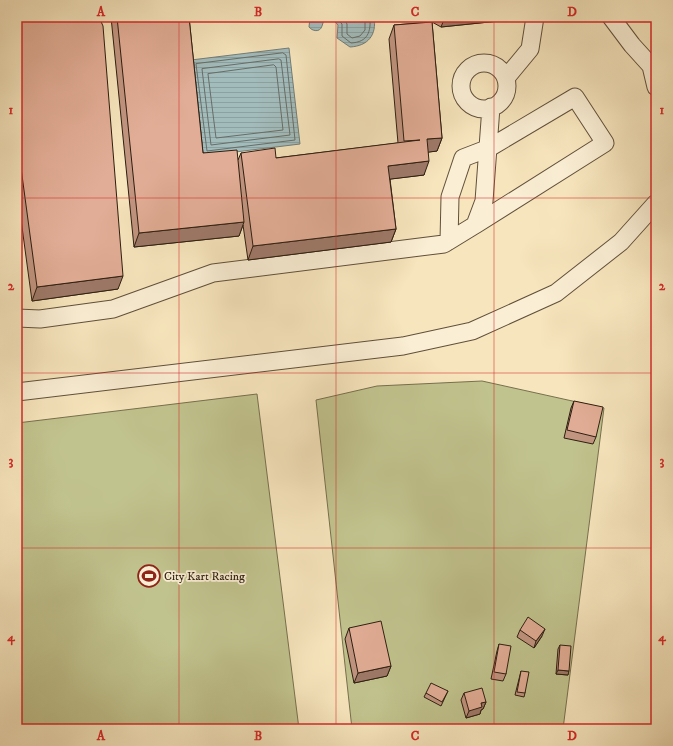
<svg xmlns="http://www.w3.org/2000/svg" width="673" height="746" font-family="'IM FELL DW Pica',serif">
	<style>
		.pitch { fill: #c1c38e; stroke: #77704f }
		.water { fill: url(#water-rules); stroke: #737d77 }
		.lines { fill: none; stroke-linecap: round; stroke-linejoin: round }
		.shore { stroke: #686d66; stroke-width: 1 }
		.minor-casing { stroke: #60503b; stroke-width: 19 }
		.minor { stroke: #faeed4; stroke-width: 17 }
		.wall { fill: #c29581; stroke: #2d1e10 }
		.shaded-wall { fill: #9e7969; stroke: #2d1e10 }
		.building { fill: #e2ad96; stroke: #2d1e10 }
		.grid { fill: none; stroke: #d62828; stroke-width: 1; stroke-opacity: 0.55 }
		.labels { text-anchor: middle; stroke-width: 3.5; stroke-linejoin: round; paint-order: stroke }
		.poi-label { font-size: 12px; fill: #2d1e10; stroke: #faeed4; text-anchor: start }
		.neatline { fill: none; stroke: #d62828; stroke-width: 1.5 }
		.grid-label { font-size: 13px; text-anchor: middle; font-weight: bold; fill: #d62828 }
	</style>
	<defs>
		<pattern id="water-rules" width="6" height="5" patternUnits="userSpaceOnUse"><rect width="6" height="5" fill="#a2bcbc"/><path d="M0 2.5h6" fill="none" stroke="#8ca1a1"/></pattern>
	</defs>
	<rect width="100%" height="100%" fill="#f7e5bd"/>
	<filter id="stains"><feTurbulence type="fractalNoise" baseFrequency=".005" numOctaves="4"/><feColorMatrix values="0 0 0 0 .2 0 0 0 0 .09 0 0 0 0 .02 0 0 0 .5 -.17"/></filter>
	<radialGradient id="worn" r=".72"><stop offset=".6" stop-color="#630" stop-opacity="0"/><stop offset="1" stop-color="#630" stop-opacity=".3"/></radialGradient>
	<!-- pitch -->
	<path class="pitch" d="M482 381 604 408 563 729H352L316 400 377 386Z
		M257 394 299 729H17V423Z"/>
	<!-- water -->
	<path class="water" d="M310 17H374C377 35 368 46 350 47L337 38 338 25C334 20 330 18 324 20 323 22 323 24 322 26 320 33 312 31 309 27Z
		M289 48 300 144 203 156 191 60Z"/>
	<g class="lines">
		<!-- shore -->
		<path class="shore" d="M335 17 342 24V36L351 43C368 42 371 32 370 17
			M343 17 347 24V34L352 38 360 36 365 30V17
			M283 53 286 55 295 140 207 151 196 64Z
			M279 59 281 60 290 135 211 145 202 69Z
			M274 65 276 67 283 130 216 138 208 74Z"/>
		<!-- minor casing -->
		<g class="minor-casing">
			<path id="minor" d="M611 17 632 45 651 66 656 87
				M461 86a23 23 0 1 1 46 0a23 23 0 1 1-46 0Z
				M506 78 530 49 535 17
				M449 241 450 197 463 158 489 148 575 97 605 143 475 225
				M17 318 40 319 113 309 213 273 444 244 475 225 484 201 491 107
				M17 392 403 346 472 331 556 293 621 242 656 203"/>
		</g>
		<!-- minor -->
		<use href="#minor" class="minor"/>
	</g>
	<!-- wall -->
	<path class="wall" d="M17 17 118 289 32 301 17 190Z
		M111 17H189L203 153 238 160 241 153 276 158 398 143 389 39 394 25 432 22 429 20V17H520L518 19 441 27 432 22 442 138 437 151 428 152 424 175 390 179 396 229 391 242 248 260 243 225 239 236 134 247Z
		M574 401 596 437 593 444 564 438 571 408Z
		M349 628 391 666 387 676 354 683 345 639Z
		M520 630 542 636 534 648 517 637Z
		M499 644 506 674 503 681 491 679 497 651Z
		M560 645 568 675 556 674 558 649Z
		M521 671 525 693 524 697 515 695Z
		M448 691 441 706 424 697 426 693Z
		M464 693 486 702 483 709 481 710 480 714 466 718 461 700Z"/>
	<!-- shaded-wall -->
	<path class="shaded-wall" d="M445 17H520L518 19 441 27Z
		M442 138 437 151 422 153 427 139Z
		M429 161 424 175 383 180 388 166Z
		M244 222 239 236 134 247 139 233Z
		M396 229 391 242 248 260 253 246Z
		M123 276 118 289 32 301 37 287Z
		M545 629 542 636 534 648 536 641Z
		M391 666 387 676 354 683 358 673Z
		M558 670 569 671 568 675 556 674Z
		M486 702 483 709 481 710 480 714 466 718 469 711 481 703Z"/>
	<!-- building -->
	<path class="building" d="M17 17H99L103 26 123 276 37 287 17 138Z
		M117 17H189L203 153 237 150 244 222 139 233Z
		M432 22 442 138 427 139 429 161 388 166 396 229 253 246 241 153 275 148 276 158 420 140 404 141 394 25Z
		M574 401 603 407 596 437 567 430Z
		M528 617 545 629 536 641 520 630Z
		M381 621 391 666 358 673 349 628Z
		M499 644 511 646 506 674 494 672Z
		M560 645 571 646 569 671 558 670Z
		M521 671 529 672 525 693 517 692Z
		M431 683 448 691 442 702 426 693Z
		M482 688 486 702 481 703 482 707 469 711 464 693Z"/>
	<!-- grid -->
	<path class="grid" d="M179 17V729M336 17V729M494 17V729M17 198H656M17 373H656M17 548H656"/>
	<!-- icons -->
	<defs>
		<g id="stadium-ring" transform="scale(1.15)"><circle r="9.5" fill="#faeed4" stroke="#8f2418" stroke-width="1.5"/><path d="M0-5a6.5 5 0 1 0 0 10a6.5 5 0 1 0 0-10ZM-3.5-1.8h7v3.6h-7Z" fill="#8f2418"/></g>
	</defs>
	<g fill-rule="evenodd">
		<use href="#stadium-ring" x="149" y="576"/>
	</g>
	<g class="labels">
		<!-- poi labels -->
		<g class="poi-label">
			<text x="164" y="580">City Kart Racing</text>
		</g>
	</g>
	<!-- margin -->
	<rect width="673" height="746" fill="none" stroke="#f7e5bd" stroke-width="44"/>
	<rect x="22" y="22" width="629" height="702" class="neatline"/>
	<g class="grid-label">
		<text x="101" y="16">A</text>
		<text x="258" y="16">B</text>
		<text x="415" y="16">C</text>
		<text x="572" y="16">D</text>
		<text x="11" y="114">1</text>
		<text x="662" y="114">1</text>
		<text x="11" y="290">2</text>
		<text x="662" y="290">2</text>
		<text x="11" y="465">3</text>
		<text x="662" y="465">3</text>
		<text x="11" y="641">4</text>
		<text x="662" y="641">4</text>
		<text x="101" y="740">A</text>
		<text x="258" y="740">B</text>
		<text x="415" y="740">C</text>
		<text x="572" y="740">D</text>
	</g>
	<rect width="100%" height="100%" filter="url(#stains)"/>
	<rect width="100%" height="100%" fill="url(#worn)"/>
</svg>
